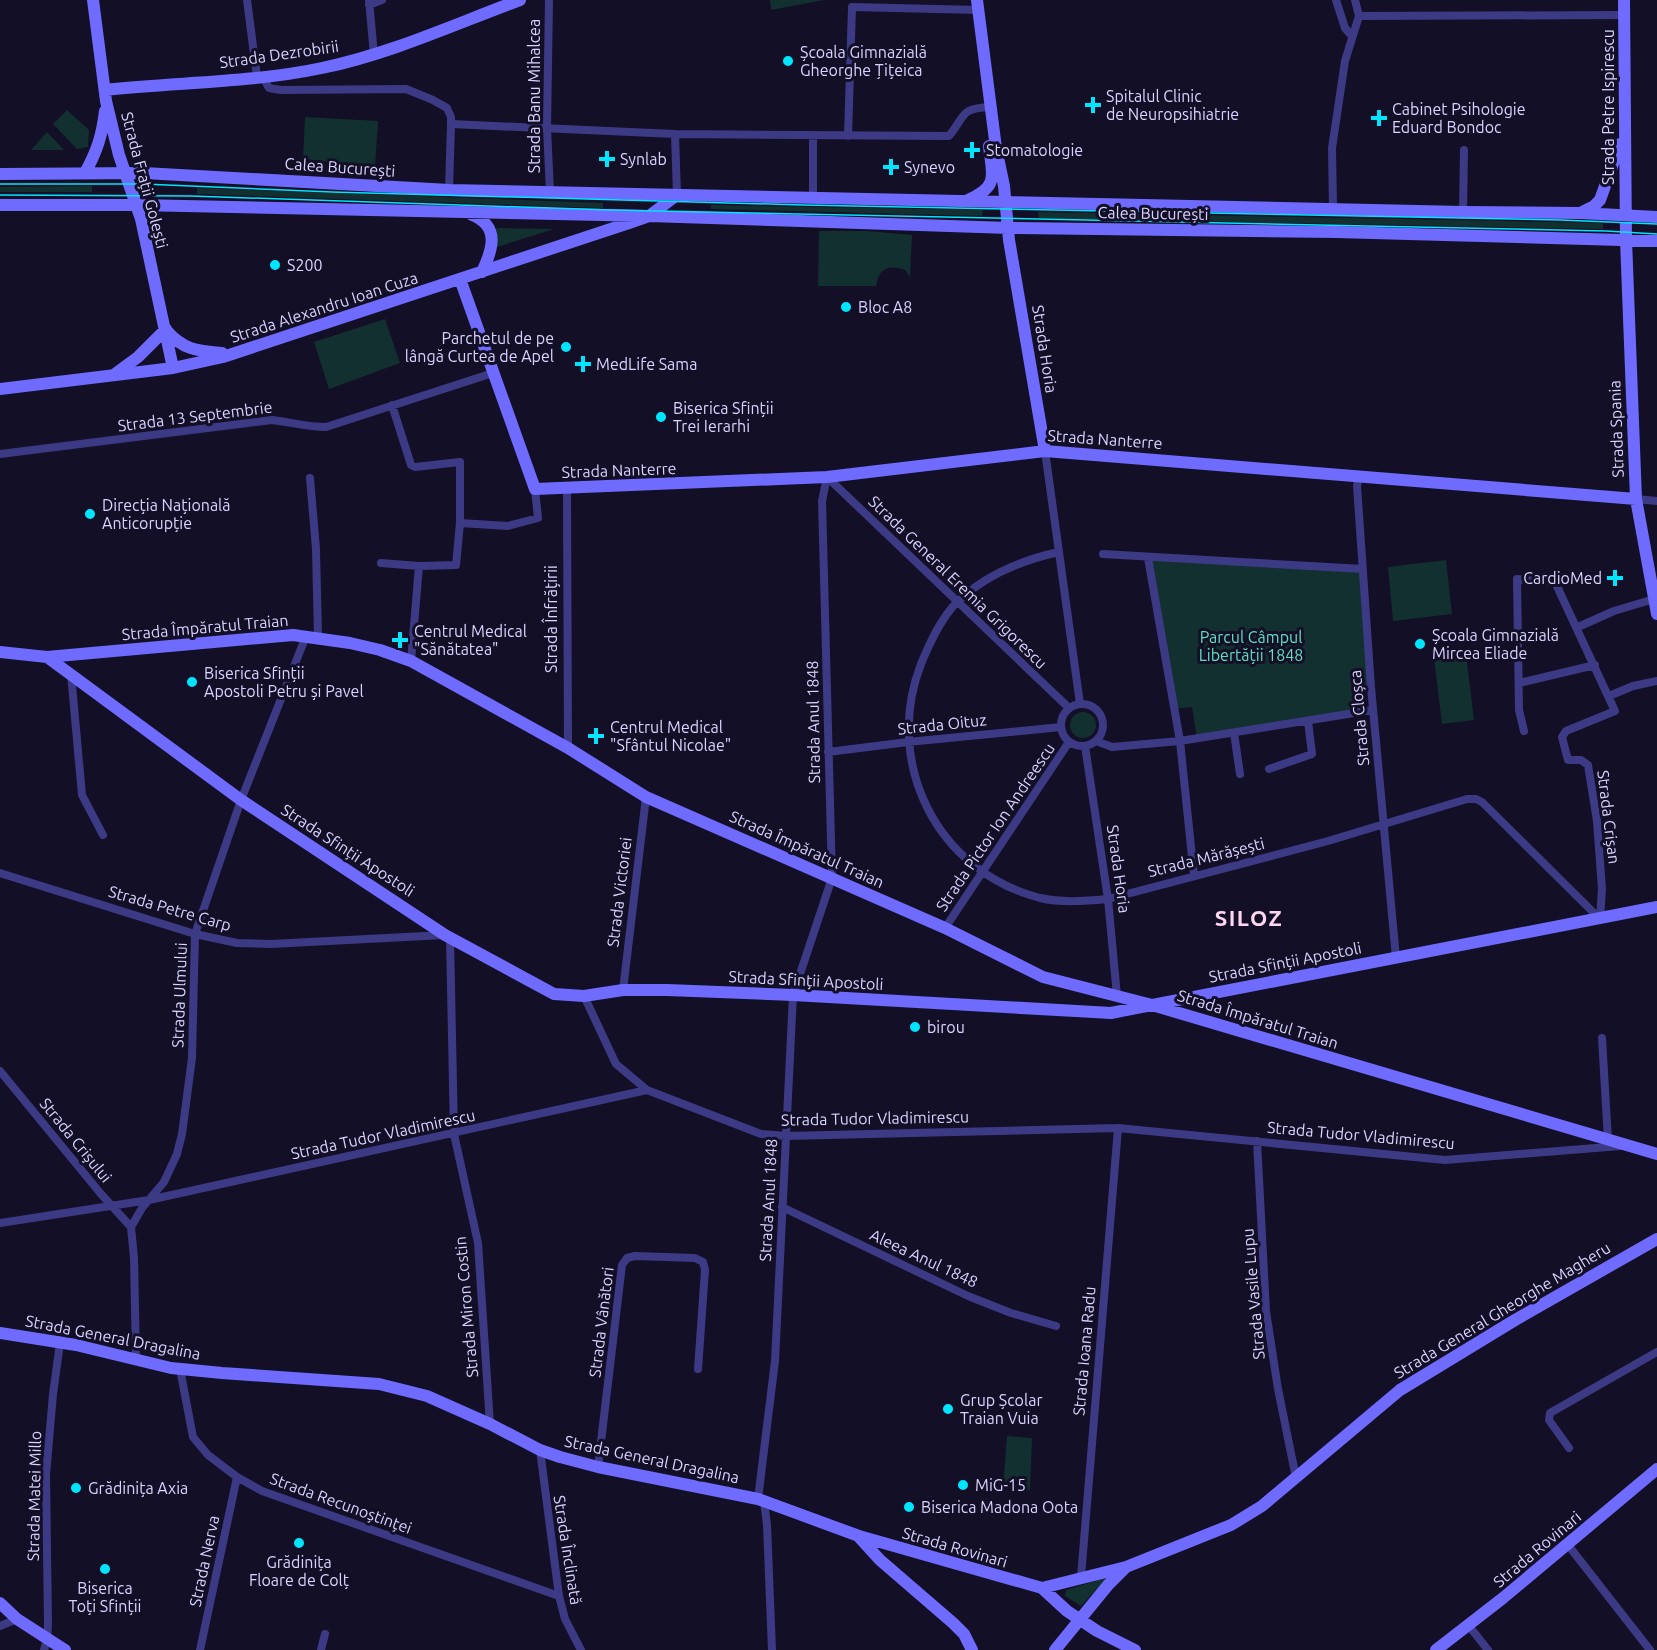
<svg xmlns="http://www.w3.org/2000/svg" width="1657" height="1650" font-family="Ubuntu,sans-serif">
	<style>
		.green { fill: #12302f }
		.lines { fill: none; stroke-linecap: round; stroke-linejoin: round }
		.street { stroke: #3d3a85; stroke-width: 8 }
		.secondary { stroke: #6f6bff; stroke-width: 12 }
		.tram { stroke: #00e5ff; stroke-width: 1.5 }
		.poi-dot { fill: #00e5ff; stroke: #130f26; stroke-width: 2 }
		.labels { text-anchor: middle; stroke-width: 6; stroke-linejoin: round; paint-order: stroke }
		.poi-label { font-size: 16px; fill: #d9d4ff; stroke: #130f26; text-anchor: start }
		.street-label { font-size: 16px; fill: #d9d4ff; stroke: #130f26 }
		.park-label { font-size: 16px; fill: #5fe0c0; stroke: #130f26 }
		.district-label { font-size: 22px; font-weight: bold; letter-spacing: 1.5px; fill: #ffd6f0; stroke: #130f26 }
	</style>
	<rect width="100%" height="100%" fill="#130f26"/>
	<!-- green -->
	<path class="green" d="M770 0H824L771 10Z
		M67 110 89 130 88 147 77 149 53 124Z
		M305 117 378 121 375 167 303 159Z
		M47 132 64 150H31Z
		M92 186V192H0V187Z
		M197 188 603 203V208L197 194Z
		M711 205 983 210 982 216 711 209Z
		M1038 212 1603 223V229L1039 218Z
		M496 228 554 229 497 247Z
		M819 231H867L912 235 910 277 905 270C887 264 879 269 876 286H818Z
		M385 319 400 363 329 389 314 342Z
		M1148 558 1363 569 1371 687 1352 689 1355 714 1197 739 1192 707 1174 709Z
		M1446 560 1452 614 1393 621 1388 567Z
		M1466 654 1474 720 1442 724 1434 658Z
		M1070 725a13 13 0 1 1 26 0a13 13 0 1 1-26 0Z
		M1007 1436 1032 1438 1030 1490 1003 1488Z
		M1108 1577 1081 1606 1065 1596 1066 1590Z"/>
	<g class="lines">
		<!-- street -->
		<path class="street" d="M247 0 257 77
			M369 0 374 55
			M549 0 547 128 550 192
			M1336 0 1345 28 1352 36
			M1355 0 1359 16
			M369 5 382 0
			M1359 16 1624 15
			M263 77 269 88 281 90 406 89 433 100 447 108 451 117V124
			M675 134 677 195
			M813 135V198
			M848 136 852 7 979 10
			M449 190 451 124 675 134 949 136C966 115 960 108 991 107
			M1333 209 1332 148 1345 61 1359 16
			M1463 212 1464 150
			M1045 451 1080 704
			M0 454 272 420C290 422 308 427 326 427L493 373
			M1359 475 1357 486 1371 687 1396 958
			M827 477 1069 708
			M310 478 316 549 318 638
			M567 489 568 748
			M1636 499 1657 501
			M460 523 508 526 538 518 535 489
			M1059 552C1022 560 986 575 958 601 941 618 930 642 921 664 883 762 936 871 1040 898 1062 903 1085 901 1108 899L1328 841 1467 799H1476L1482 802 1600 919
			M1103 554 1363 569
			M1148 558 1180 741 1194 876
			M381 563 419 566 456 565 460 523V462L415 467 411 465 392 405
			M1578 627 1614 611 1654 599
			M411 661 419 566
			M71 674 82 795 103 835
			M1519 683 1595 665
			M1609 696 1633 686 1657 681
			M1061 725a21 21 0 1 1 42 0a21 21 0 1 1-42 0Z
			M1524 731 1519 710 1517 579 1555 582 1615 711 1566 731 1562 737 1568 760H1581L1588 765 1597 821 1602 889 1600 919
			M1234 733 1240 774
			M1096 741 1112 747 1180 741 1373 710
			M1085 746 1108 899 1117 996
			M828 752 908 742 1061 727
			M1269 769 1312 754 1308 721
			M0 873 195 934 237 943 271 944 444 935
			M945 928 1069 742
			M450 938 454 1134 478 1243 490 1424
			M623 990 646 797
			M584 996 616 1064 647 1090
			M1602 1038 1608 1140
			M0 1071 101 1194 131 1227
			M1257 1141 1266 1311 1278 1389 1296 1478
			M782 1207 968 1296 1011 1313 1056 1326
			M0 1223 149 1200 647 1090 761 1134 786 1136 1118 1128 1445 1160 1620 1146
			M136 1359 134 1258 131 1227 142 1208 164 1182 177 1154 182 1134 192 1058 195 934 241 800 306 636
			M180 1369 193 1437 208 1455 237 1477 262 1491 559 1596
			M1569 1448 1549 1420 1550 1413 1657 1352
			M540 1450 559 1596 565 1619 581 1650
			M598 1467 622 1265 627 1258 635 1256 695 1258 703 1262 705 1270 698 1369
			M758 1499 775 1361 793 995 832 878 822 501 827 477
			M764 1501 767 1525 772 1650
			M1568 1545 1650 1650
			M1081 1577 1118 1128
			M0 1626 17 1619
			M1469 1626 1488 1650
			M44 1650 47 1640 48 1624 46 1475 53 1394 60 1343
			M200 1650 237 1477
			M321 1650 325 1634"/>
		<!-- secondary -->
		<path class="secondary" d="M93 0 106 101 119 155 141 219 173 368
			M977 0 996 148 1004 186 1009 240 1045 451
			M1624 0 1626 240 1636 499 1657 614
			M105 90C177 82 251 83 322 68 390 54 455 24 520 0
			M85 173C97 151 102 136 105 111
			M0 174 144 173 449 190 1463 212 1580 213 1657 217
			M968 200C1000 186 992 175 989 146
			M0 205H136L649 216 1009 228 1336 232 1657 241
			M1582 212 1594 206 1600 200 1620 144
			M472 215C500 226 493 249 482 272
			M460 279 535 489 827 477 1045 451 1636 499
			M166 330C183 350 197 351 222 353
			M115 374 138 357 166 329
			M0 389 173 368 223 357 629 223 649 216 677 195
			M0 652 47 657 293 635 350 643 380 650 411 661 568 748 646 797 945 928 1043 977 1152 1005 1657 1154
			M47 657 241 800 445 935 554 994 584 996 623 990H667L793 995 1111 1013 1657 907
			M0 1333 76 1345 171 1368 222 1373 379 1384 427 1396 490 1424 540 1450 560 1457 598 1467 758 1499 859 1536 1042 1588 1067 1611 1097 1631 1135 1650
			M859 1537 880 1560 953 1623 964 1634 972 1650
			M1042 1588 1126 1567 1231 1525 1262 1506 1400 1390 1515 1320 1657 1239
			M0 1603 17 1619 65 1650
			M1055 1650 1108 1585 1126 1567
			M1436 1650 1503 1598 1657 1469"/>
		<!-- tram -->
		<path class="tram" d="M0 184H143L332 192 803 205 1561 220 1657 224
			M0 195 191 196 611 210 1606 231 1657 234"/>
	</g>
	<!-- markers -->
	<g class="poi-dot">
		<circle cx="788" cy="61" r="6"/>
		<path d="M1090 96h6v6h6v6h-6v6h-6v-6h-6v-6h6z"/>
		<path d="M1376 109h6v6h6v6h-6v6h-6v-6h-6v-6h6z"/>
		<path d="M969 141h6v6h6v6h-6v6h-6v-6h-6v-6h6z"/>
		<path d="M604 150h6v6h6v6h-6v6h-6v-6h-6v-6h6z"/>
		<path d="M888 158h6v6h6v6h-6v6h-6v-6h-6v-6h6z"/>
		<circle cx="275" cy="265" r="6"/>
		<circle cx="846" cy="307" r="6"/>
		<circle cx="566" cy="347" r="6"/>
		<path d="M580 355h6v6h6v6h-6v6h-6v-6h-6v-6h6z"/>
		<circle cx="661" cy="417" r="6"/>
		<circle cx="90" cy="514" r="6"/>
		<path d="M1612 569h6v6h6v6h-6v6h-6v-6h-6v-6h6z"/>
		<path d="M397 631h6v6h6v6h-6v6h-6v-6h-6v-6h6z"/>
		<circle cx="1420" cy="644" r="6"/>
		<circle cx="192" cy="682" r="6"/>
		<path d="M593 727h6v6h6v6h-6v6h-6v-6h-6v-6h6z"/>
		<circle cx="915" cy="1027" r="6"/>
		<circle cx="948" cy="1409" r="6"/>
		<circle cx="963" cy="1485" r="6"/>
		<circle cx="76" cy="1488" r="6"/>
		<circle cx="909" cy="1507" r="6"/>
		<circle cx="299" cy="1543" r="6"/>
		<circle cx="105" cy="1569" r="6"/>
	</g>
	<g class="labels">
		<!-- poi labels -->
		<g class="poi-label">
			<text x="800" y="58">Școala Gimnazială<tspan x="800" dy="18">Gheorghe Țițeica</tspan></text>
			<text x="1106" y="102">Spitalul Clinic<tspan x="1106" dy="18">de Neuropsihiatrie</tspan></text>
			<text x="1392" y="115">Cabinet Psihologie<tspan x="1392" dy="18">Eduard Bondoc</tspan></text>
			<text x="986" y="156">Stomatologie</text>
			<text x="620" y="165">Synlab</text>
			<text x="904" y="173">Synevo</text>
			<text x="287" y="271">S200</text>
			<text x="858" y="313">Bloc A8</text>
			<text x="554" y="344" text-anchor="end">Parchetul de pe<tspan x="554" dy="18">lângă Curtea de Apel</tspan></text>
			<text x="596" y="370">MedLife Sama</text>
			<text x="673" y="414">Biserica Sfinții<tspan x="673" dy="18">Trei Ierarhi</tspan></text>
			<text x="102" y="511">Direcția Națională<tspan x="102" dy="18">Anticorupție</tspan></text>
			<text x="1602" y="584" text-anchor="end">CardioMed</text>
			<text x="414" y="637">Centrul Medical<tspan x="414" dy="18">"Sănătatea"</tspan></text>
			<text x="1432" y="641">Școala Gimnazială<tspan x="1432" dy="18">Mircea Eliade</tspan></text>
			<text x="204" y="679">Biserica Sfinții<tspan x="204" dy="18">Apostoli Petru și Pavel</tspan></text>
			<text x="610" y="733">Centrul Medical<tspan x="610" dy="18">"Sfântul Nicolae"</tspan></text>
			<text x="927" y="1033">birou</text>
			<text x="960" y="1406">Grup Școlar<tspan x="960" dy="18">Traian Vuia</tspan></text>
			<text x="975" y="1491">MiG-15</text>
			<text x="88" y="1494">Grădinița Axia</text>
			<text x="921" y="1513">Biserica Madona Oota</text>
			<text x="299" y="1568" text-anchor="middle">Grădinița<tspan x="299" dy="18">Floare de Colț</tspan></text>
			<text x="105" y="1594" text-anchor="middle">Biserica<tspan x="105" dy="18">Toți Sfinții</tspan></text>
		</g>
		<!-- street labels -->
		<g class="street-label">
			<text transform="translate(279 54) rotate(-8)" y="6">Strada Dezrobirii</text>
			<text transform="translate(534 96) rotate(-90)" y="6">Strada Banu Mihalcea</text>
			<text transform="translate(1608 107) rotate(-90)" y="6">Strada Petre Ispirescu</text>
			<text transform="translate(340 167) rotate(4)" y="6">Calea București</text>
			<text transform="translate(145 180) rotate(75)" y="6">Strada Frații Golești</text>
			<text transform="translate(1153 213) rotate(1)" y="6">Calea București</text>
			<text transform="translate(324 307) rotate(-18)" y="6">Strada Alexandru Ioan Cuza</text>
			<text transform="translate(1045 349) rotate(81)" y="6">Strada Horia</text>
			<text transform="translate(195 416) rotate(-7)" y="6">Strada 13 Septembrie</text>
			<text transform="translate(1616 429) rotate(-92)" y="6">Strada Spania</text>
			<text transform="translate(1105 439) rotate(4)" y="6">Strada Nanterre</text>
			<text transform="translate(619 470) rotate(-2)" y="6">Strada Nanterre</text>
			<text transform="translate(958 582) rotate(44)" y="6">Strada General Eremia Grigorescu</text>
			<text transform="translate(551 619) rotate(-90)" y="6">Strada Înfrățirii</text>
			<text transform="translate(205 627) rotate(-5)" y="6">Strada Împăratul Traian</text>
			<text transform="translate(1359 718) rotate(-95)" y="6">Strada Cloșca</text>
			<text transform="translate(813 722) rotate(-91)" y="6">Strada Anul 1848</text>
			<text transform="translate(942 724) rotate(-6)" y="6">Strada Oituz</text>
			<text transform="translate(1609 817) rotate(83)" y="6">Strada Crișan</text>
			<text transform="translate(995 827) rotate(-56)" y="6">Strada Pictor Ion Andreescu</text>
			<text transform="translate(807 849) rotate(24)" y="6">Strada Împăratul Traian</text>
			<text transform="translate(348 850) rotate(33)" y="6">Strada Sfinții Apostoli</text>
			<text transform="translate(1206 857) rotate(-14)" y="6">Strada Mărășești</text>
			<text transform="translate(1119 869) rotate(82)" y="6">Strada Horia</text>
			<text transform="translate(619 892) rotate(-83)" y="6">Strada Victoriei</text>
			<text transform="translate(170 908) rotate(16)" y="6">Strada Petre Carp</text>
			<text transform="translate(1285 962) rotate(-11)" y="6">Strada Sfinții Apostoli</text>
			<text transform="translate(806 980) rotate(3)" y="6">Strada Sfinții Apostoli</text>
			<text transform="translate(179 995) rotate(-88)" y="6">Strada Ulmului</text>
			<text transform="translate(1258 1019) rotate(17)" y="6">Strada Împăratul Traian</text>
			<text transform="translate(875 1118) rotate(-1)" y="6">Strada Tudor Vladimirescu</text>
			<text transform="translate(383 1134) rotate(-12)" y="6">Strada Tudor Vladimirescu</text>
			<text transform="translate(1361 1135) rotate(5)" y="6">Strada Tudor Vladimirescu</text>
			<text transform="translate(76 1140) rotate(51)" y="6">Strada Crișului</text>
			<text transform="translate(768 1200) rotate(-87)" y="6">Strada Anul 1848</text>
			<text transform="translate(924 1258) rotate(25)" y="6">Aleea Anul 1848</text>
			<text transform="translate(1253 1294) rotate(-95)" y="6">Strada Vasile Lupu</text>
			<text transform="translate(466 1307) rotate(-95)" y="6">Strada Miron Costin</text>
			<text transform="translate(1502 1310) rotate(-31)" y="6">Strada General Gheorghe Magheru</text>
			<text transform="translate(601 1322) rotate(-83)" y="6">Strada Vânători</text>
			<text transform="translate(113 1337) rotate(11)" y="6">Strada General Dragalina</text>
			<text transform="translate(1084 1351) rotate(-85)" y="6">Strada Ioana Radu</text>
			<text transform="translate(652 1459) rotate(12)" y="6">Strada General Dragalina</text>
			<text transform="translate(34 1496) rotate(-89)" y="6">Strada Matei Millo</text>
			<text transform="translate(341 1503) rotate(20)" y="6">Strada Recunoștinței</text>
			<text transform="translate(955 1547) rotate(16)" y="6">Strada Rovinari</text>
			<text transform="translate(1537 1549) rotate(-40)" y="6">Strada Rovinari</text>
			<text transform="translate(568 1550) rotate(81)" y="6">Strada Înclinată</text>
			<text transform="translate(204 1561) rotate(-78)" y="6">Strada Nerva</text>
		</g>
		<!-- park labels -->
		<g class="park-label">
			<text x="1251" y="643">Parcul Câmpul<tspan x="1251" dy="18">Libertății 1848</tspan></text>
		</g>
		<!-- district labels -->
		<g class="district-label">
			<text x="1249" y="926">SILOZ</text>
		</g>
	</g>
</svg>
